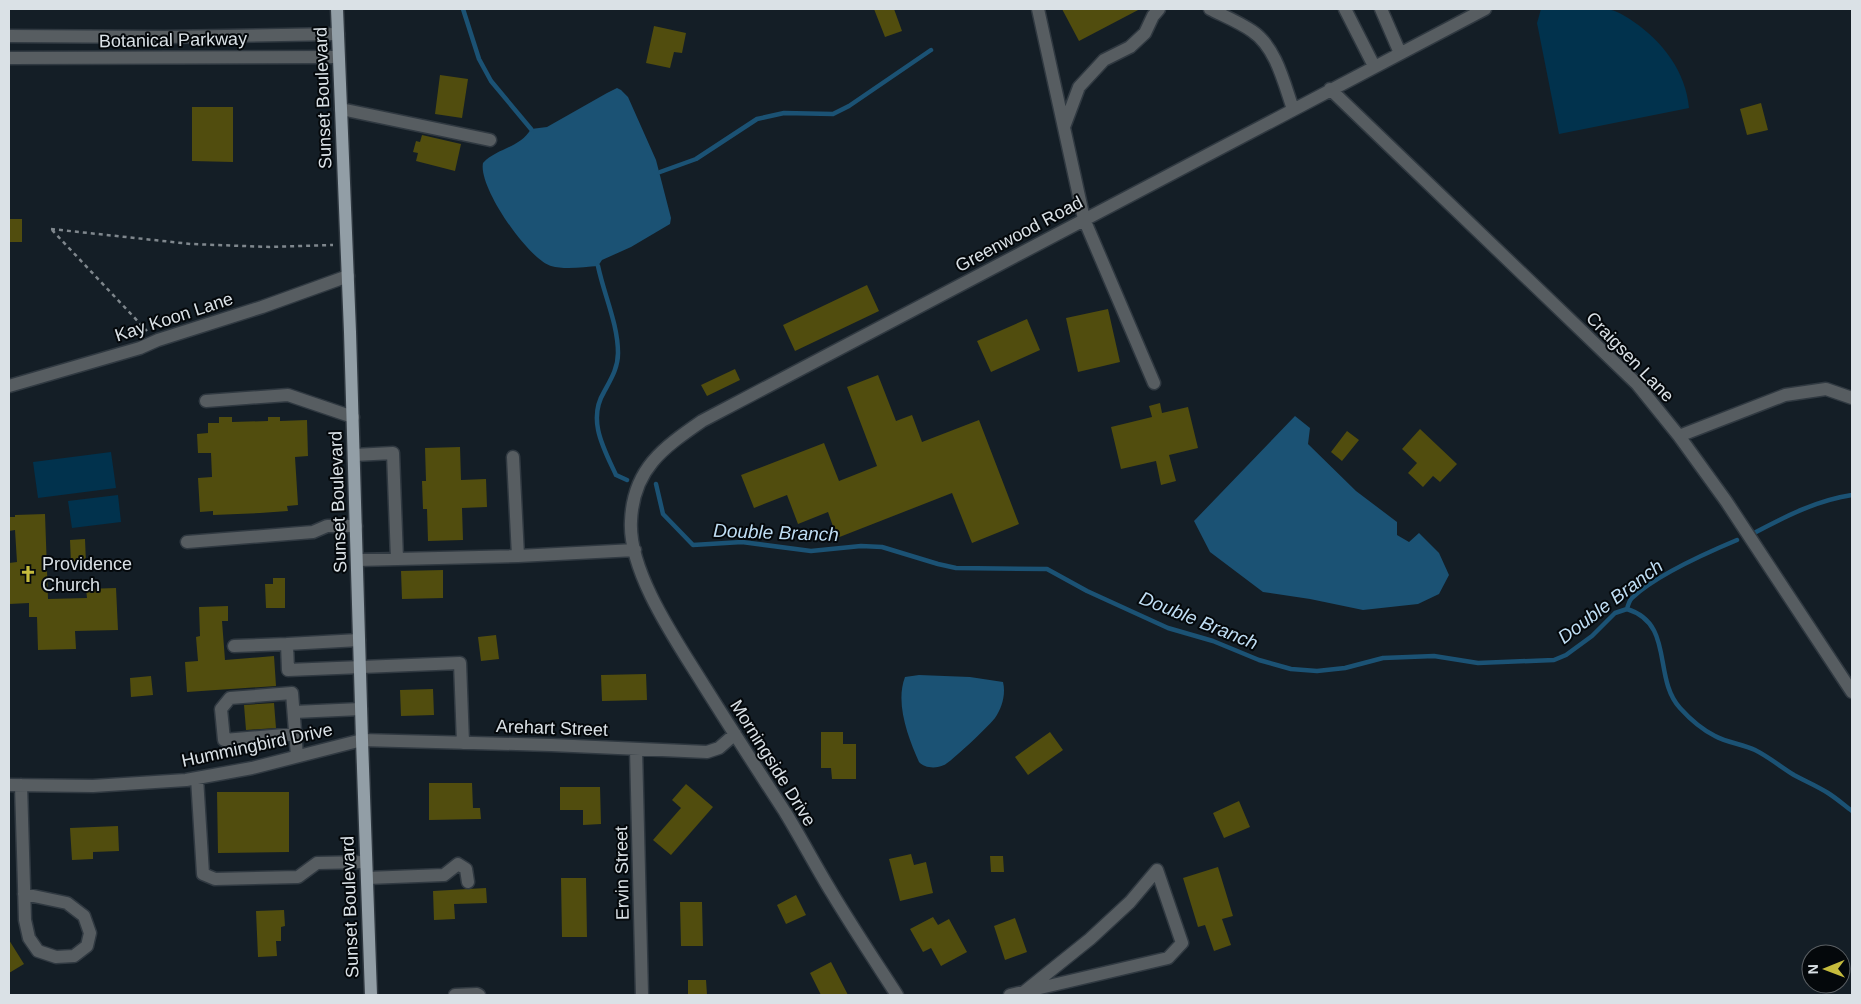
<svg xmlns="http://www.w3.org/2000/svg" width="1861" height="1004" font-family="Arial,sans-serif">
	<style>
		.green { fill: #01324d }
		.water { fill: #1b5274 }
		.lines { fill: none; stroke-linecap: round; stroke-linejoin: round }
		.stream { stroke: #1b5274; stroke-width: 4.5 }
		.building { fill: #514d0e }
		.minor-casing { stroke: #303941; stroke-width: 15 }
		.major-casing { stroke: #303941; stroke-width: 15 }
		.path { stroke: #7f878d; stroke-width: 2.5; stroke-dasharray: 4 4; stroke-linecap: butt }
		.minor { stroke: #575d61; stroke-width: 12 }
		.major { stroke: #929ea6; stroke-width: 12 }
		.labels { text-anchor: middle; stroke-width: 4; stroke-linejoin: round; paint-order: stroke }
		.street-label { font-size: 18px; fill: #dae1e6; stroke: #04080b }
		.poi-label { font-size: 18px; fill: #dae1e6; stroke: #04080b; text-anchor: start }
		.water-label { font-size: 19px; font-style: italic; fill: #bfddf3; stroke: #04080b }
	</style>
	<rect width="100%" height="100%" fill="#141e26"/>
	<!-- green -->
	<path class="green" d="M1541 9C1555 7 1593 7 1607 9 1616 10 1627 17 1634 22 1663 42 1686 72 1689 108L1559 134 1537 23Z
		M111 452 116 488 38 498 33 462Z
		M118 495 121 522 72 528 68 501Z"/>
	<!-- water -->
	<path class="water" d="M617 88 621 90 628 97 656 160 671 218 670 224 631 247 602 260 598 266C584 267 565 270 551 266 528 259 478 187 483 163 497 148 520 148 531 129L547 127 607 93Z
		M1295 416 1310 428 1308 444 1356 491 1397 522V535L1409 542 1419 533 1439 553 1449 575 1439 594 1418 604 1363 610 1310 599 1263 592 1210 552 1194 521Z
		M919 675 970 677 1003 682C1006 694 1002 708 995 718 991 724 950 763 944 765 936 769 924 768 919 762 908 737 895 703 905 677Z"/>
	<g class="lines">
		<!-- stream -->
		<path class="stream" d="M463 9 479 59 491 81 531 129
			M660 172 696 159 757 119 784 113 833 114 849 106 931 50
			M598 266C604 295 618 324 618 353 618 368 611 379 604 392 587 420 604 449 616 475L627 480
			M656 484 663 514 693 545 742 542 811 551 861 546 882 547 938 564 956 568 1047 569 1087 591 1168 628 1213 641 1259 660 1291 669 1317 671 1345 668 1383 658 1434 656 1478 663 1554 660 1566 655 1592 636 1615 613 1627 609C1628 605 1629 601 1632 598 1656 575 1706 553 1737 540
			M1756 532C1786 516 1818 500 1852 495
			M1627 609C1675 624 1652 677 1680 708 1689 718 1703 730 1715 736 1728 743 1743 744 1755 750 1769 757 1781 767 1794 775 1805 781 1817 786 1828 793 1836 798 1844 805 1852 811"/>
	</g>
	<!-- building -->
	<path class="building" d="M874 9H894L902 31 885 37Z
		M1062 9H1140L1079 41Z
		M654 26 686 33 682 53 674 52 670 68 646 63Z
		M440 75 468 79 462 118 435 114Z
		M1761 103 1768 130 1747 135 1740 109Z
		M192 107H233V162L192 161Z
		M422 135 461 144 455 171 416 161 418 153 413 152 416 141 420 142Z
		M9 219H22V242H9Z
		M867 285 879 311 795 351 783 325Z
		M1108 309 1120 362 1078 372 1066 318Z
		M1027 319 1040 350 991 372 977 341Z
		M735 369 740 380 707 396 701 385Z
		M878 375 896 421 912 415 922 442 979 420 1019 524 972 543 952 493 837 538 828 512 798 524 787 495 754 508 741 475 824 443 839 481 877 466 847 387Z
		M1160 403 1162 413 1188 407 1198 448 1169 455 1176 481 1161 485 1156 461 1121 469 1111 427 1152 417 1149 406Z
		M219 417H232V422L268 421V417H280V421L307 420 308 456 295 457 298 505 287 506 288 511 260 513 213 515V511L200 512 198 478 212 477 211 453H198L197 434 208 433V423H219Z
		M1420 429 1457 464 1440 482 1433 476 1423 487 1408 473 1417 463 1402 449Z
		M1347 431 1359 440 1342 461 1331 452Z
		M460 447 461 480 486 479 487 507 462 508 463 540 428 541 427 509H423L422 481H426L425 448Z
		M45 514 48 599 87 598 86 589 116 588 118 630 75 631 76 649 38 650 37 617H29V603L9 604V563L17 562 15 530 9 531V517H15V515Z
		M85 539 86 563 71 564 70 540Z
		M443 570V598L402 599 401 571Z
		M273 578H285V608H266L265 584H273Z
		M228 606V621H222L225 660 274 656 276 686 187 692 185 662 198 661 196 637 200 636 199 607Z
		M496 635 499 659 481 661 478 637Z
		M646 674 647 700 602 701 601 675Z
		M151 676 153 695 131 697 130 678Z
		M433 689 434 715 401 716 400 690Z
		M274 703 276 728 246 730 244 705Z
		M821 732H843V744H856V779H832L831 768H821Z
		M1050 732 1063 750 1028 775 1015 757Z
		M429 783H472L473 808H480L481 819 429 820Z
		M686 784 713 807 671 855 653 840 681 808 672 800Z
		M560 787H600L601 824 583 825V810H560Z
		M217 792H289V852L218 853Z
		M1239 801 1250 827 1224 838 1213 813Z
		M118 826 119 851 93 852V859L72 860 70 828Z
		M911 854 914 865 926 862 933 893 900 901 889 859Z
		M990 856H1003L1004 872H991Z
		M1218 867 1233 916 1222 919 1231 945 1214 951 1205 925 1198 927 1183 878Z
		M561 878H586L587 937H562Z
		M486 888 487 903 454 904 455 919 434 920 433 891Z
		M796 895 806 915 786 924 777 905Z
		M680 902H702L703 946H681Z
		M284 910 285 926 281 927V941H276L277 956 258 957 256 911Z
		M933 917 938 925 949 919 967 952 941 966 931 948 923 952 910 929Z
		M1015 918 1027 952 1005 960 994 926Z
		M9 940 24 964 9 973Z
		M831 962 848 995H821L810 973Z
		M688 980H706L707 995H688Z"/>
	<g class="lines">
		<!-- minor casing -->
		<g class="minor-casing">
			<path id="minor" d="M1038 9 1084 219 1154 383
				M1210 9C1224 16 1239 22 1252 31 1276 47 1284 83 1293 109
				M1345 9 1374 66
				M1381 9 1400 53
				M9 36 164 37 338 34
				M9 58 338 57
				M1330 89 1637 384 1679 436 1726 501 1852 692
				M341 109 490 140
				M1064 127 1079 87 1104 60 1130 47 1145 33 1153 16 1159 9
				M9 386 140 348 158 340 262 307 348 276
				M206 401 288 395 353 417
				M1679 436 1785 395 1826 389 1852 398
				M354 455 393 453 397 559
				M187 542 313 532 327 526H356
				M518 556 635 550
				M357 560 518 556 513 457
				M287 644 359 640
				M234 646 287 644 288 670 460 663 463 743
				M294 712 361 709
				M296 734 224 740 221 709 230 698 292 693 297 756
				M636 749 642 995
				M197 778 203 874 215 879 298 877 317 863 366 862
				M9 785 93 786 186 780 252 768 362 740 551 745 707 752 719 748 735 734
				M21 785 25 920 29 938 38 951 56 957 74 956 87 946 90 933 84 916 67 903 24 894
				M367 878 444 875 458 864 466 869 468 882
				M455 995 477 994 479 995
				M897 995C875 961 853 928 832 893 816 867 801 838 785 812 757 769 730 727 703 684 677 642 628 572 631 521 633 469 663 448 702 421L1485 9
				M1010 995 1168 958 1182 943 1157 870 1130 902 1090 939 1024 992"/>
		</g>
		<!-- major casing -->
		<g class="major-casing">
			<path id="major" d="M337 9 350 332 362 740 371 995"/>
		</g>
		<!-- path -->
		<path class="path" d="M51 229 191 244 270 247 333 245
			M52 230 147 331"/>
		<!-- minor -->
		<use href="#minor" class="minor"/>
		<!-- major -->
		<use href="#major" class="major"/>
	</g>
	<!-- icons -->
	<defs>
		<g id="church-bare" transform="scale(1.35)"><path d="M-1.2-6h2.4v3.5h3.3v2.4h-3.3V6h-2.4V-.1h-3.3v-2.4h3.3Z" fill="#c6bc3d" stroke="#04080b" stroke-width="2.5" paint-order="stroke"/></g>
	</defs>
	<g fill-rule="evenodd">
		<use href="#church-bare" x="28" y="574"/>
	</g>
	<g class="labels">
		<!-- street labels -->
		<g class="street-label">
			<text transform="translate(173 40) rotate(-1)" y="6">Botanical Parkway</text>
			<text transform="translate(323 98) rotate(-92)" y="6">Sunset Boulevard</text>
			<text transform="translate(1019 234) rotate(-28)" y="6">Greenwood Road</text>
			<text transform="translate(174 317) rotate(-18)" y="6">Kay Koon Lane</text>
			<text transform="translate(1630 357) rotate(46)" y="6">Craigsen Lane</text>
			<text transform="translate(338 502) rotate(-92)" y="6">Sunset Boulevard</text>
			<text transform="translate(552 728) rotate(2)" y="6">Arehart Street</text>
			<text transform="translate(257 745) rotate(-12)" y="6">Hummingbird Drive</text>
			<text transform="translate(773 763) rotate(58)" y="6">Morningside Drive</text>
			<text transform="translate(622 873) rotate(-91)" y="6">Ervin Street</text>
			<text transform="translate(350 907) rotate(-92)" y="6">Sunset Boulevard</text>
		</g>
		<!-- poi labels -->
		<g class="poi-label">
			<text x="42" y="570">Providence<tspan x="42" dy="21">Church</tspan></text>
		</g>
		<!-- water labels -->
		<g class="water-label">
			<text transform="translate(776 532) rotate(2)" y="7">Double Branch</text>
			<text transform="translate(1610 601) rotate(-37)" y="7">Double Branch</text>
			<text transform="translate(1199 620) rotate(22)" y="7">Double Branch</text>
		</g>
	</g>
	<!-- border -->
	<rect width="1861" height="1004" fill="none" stroke="#dae1e6" stroke-width="20"/>
	<!-- north arrow -->
	<g transform="translate(1826 969) rotate(269)"><circle r="24" fill="#04080b" stroke="#5a5f63"/>
	<path d="M0-4L9 19L0 12L-9 19Z" fill="#c6bc3d"/>
	<text y="-8" font-size="14" font-weight="bold" text-anchor="middle" fill="#dae1e6">N</text>
	</g>
</svg>
